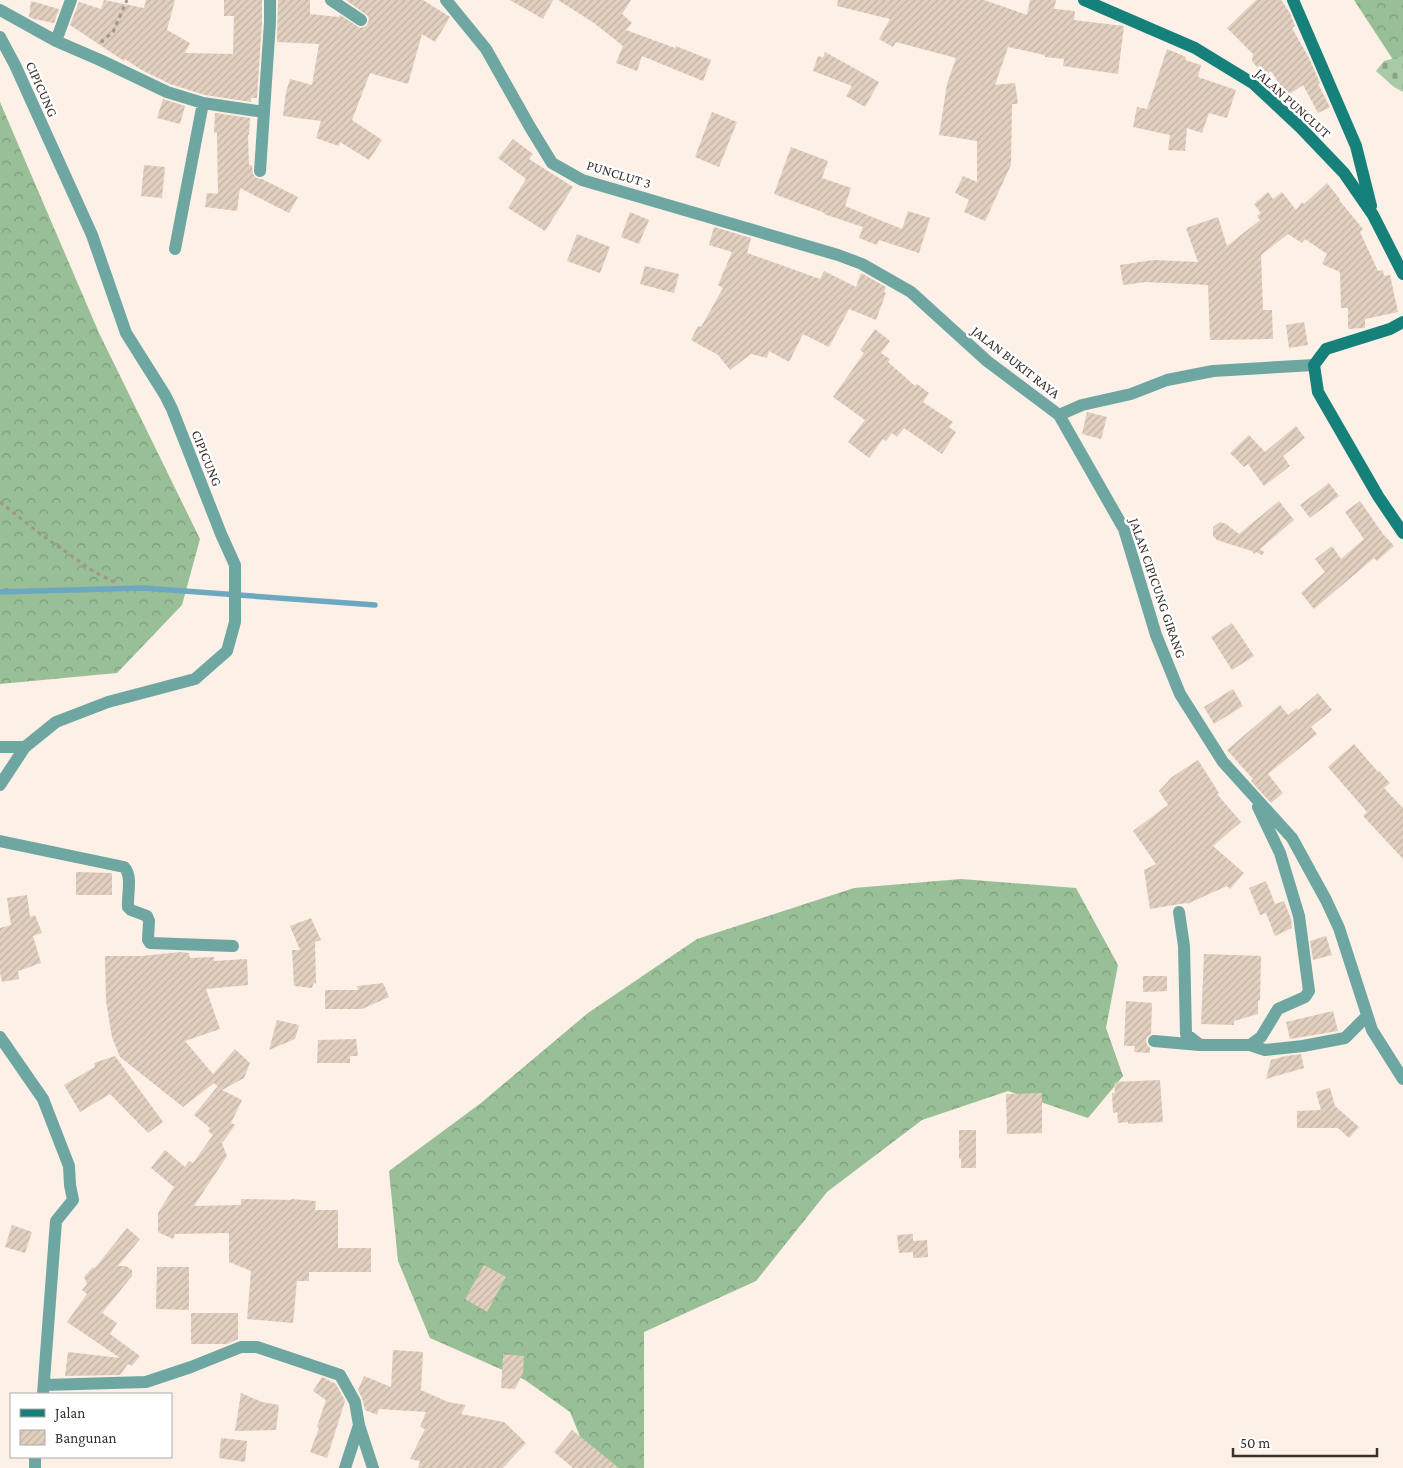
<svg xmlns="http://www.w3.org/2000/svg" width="1403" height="1468" font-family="'Crimson Pro',serif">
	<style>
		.forest { fill: url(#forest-crowns) }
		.cemetery { fill: url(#cemetery-stones) }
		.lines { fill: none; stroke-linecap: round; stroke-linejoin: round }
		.stream { stroke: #6da8c1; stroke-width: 5.5 }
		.building { fill: url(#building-hatch) }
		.path { stroke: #a0968f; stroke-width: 3; stroke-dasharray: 4 4; stroke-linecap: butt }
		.street { stroke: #6ea6a1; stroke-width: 12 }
		.secondary { stroke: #16807b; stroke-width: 12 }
		.labels { text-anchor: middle; stroke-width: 5; stroke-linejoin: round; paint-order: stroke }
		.street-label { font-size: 14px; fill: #38302b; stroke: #fff }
	</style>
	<defs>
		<pattern id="forest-crowns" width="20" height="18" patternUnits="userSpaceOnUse" patternTransform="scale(1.25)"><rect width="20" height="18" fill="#99bf96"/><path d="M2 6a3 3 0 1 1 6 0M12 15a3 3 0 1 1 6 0" fill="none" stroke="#7e9c7b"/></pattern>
		<pattern id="cemetery-stones" width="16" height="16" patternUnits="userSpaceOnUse" patternTransform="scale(1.25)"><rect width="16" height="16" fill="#a9caa6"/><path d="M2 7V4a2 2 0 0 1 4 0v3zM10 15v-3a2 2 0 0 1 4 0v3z" fill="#8ba487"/></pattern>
		<pattern id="building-hatch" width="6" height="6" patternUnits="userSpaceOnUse" patternTransform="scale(1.25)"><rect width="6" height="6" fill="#e1cfbf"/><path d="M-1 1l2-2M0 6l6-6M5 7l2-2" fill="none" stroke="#c2b2a4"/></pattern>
	</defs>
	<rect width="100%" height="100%" fill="#fcf0e7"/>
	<!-- forest -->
	<path class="forest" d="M1354 0H1403V75Z
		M0 102 99 333 200 539 182 605 117 673 0 684Z
		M961 879 1076 888 1118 965 1106 1028 1123 1076 1088 1118 1008 1091 922 1120 827 1192 756 1281 644 1332V1468H593L570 1412 525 1380 430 1338 398 1261 389 1171 481 1103 588 1013 697 939 854 888Z"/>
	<!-- cemetery -->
	<path class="cemetery" d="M1403 56V92L1394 87 1376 71 1384 61Z"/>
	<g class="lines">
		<!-- stream -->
		<path class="stream" d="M0 592 143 588 375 605"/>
	</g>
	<!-- building -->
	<path class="building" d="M104 0 144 8 146 0H175L167 30 190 43 185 53 233 54 234 16H224V0H262V22L257 98H251V102L205 95 170 84 140 69 125 59 124 61 70 25 79 2 101 9Z
		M278 0H310V14L339 17 340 15 360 28 364 27 367 25 369 20 368 16 346 0H423L450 17 435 42 422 34 408 84 370 73 352 120 382 140 369 160 340 142 339 146 316 138 321 121 283 116 286 92 290 79 312 85 319 44 277 42Z
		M510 0H553L543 19Z
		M558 0H631L622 14 632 23 626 30 675 48 676 46 711 60 703 81 642 56 637 71 616 63 623 46 594 23Z
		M838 0H984L1027 15 1030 0H1056L1054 9 1075 11 1074 20 1124 26 1118 74 1063 66 1064 59 1045 57V55L1008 47 995 85 1015 83 1018 104H1012L1011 165 985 221 964 212 969 200 955 193 963 176 977 182V141L939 135 947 84 956 58 896 42 893 47 879 39 890 19 837 6Z
		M1256 0H1281L1290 13 1295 26 1292 28 1309 58 1320 83 1318 84 1330 107 1318 113 1303 85 1287 96 1271 71 1264 76 1252 61 1253 54 1227 28Z
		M31 1 59 9 54 23 34 19 29 17Z
		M1167 49 1186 57 1185 60 1201 65 1198 77 1236 90 1227 118 1209 113 1202 133 1187 128 1185 151 1168 150 1170 135 1133 127 1137 107 1147 109Z
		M825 52 879 82 865 107 846 96 852 86 813 71 818 56 823 58Z
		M163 99 185 106 180 124 157 118Z
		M712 112 737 122 719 167 695 157Z
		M215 113 250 118 249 135H248L249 165H252L253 174 256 178 262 179 298 197 289 213 240 188 237 211 205 207 207 193 218 194 217 133H214Z
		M513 139 533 154 529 159 573 187 545 231 508 208 526 179 498 158Z
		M791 147 828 161 822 178 851 188 845 206 902 229 908 211 930 218 919 253 879 240 877 245 859 238 863 227 824 214 825 213 774 194Z
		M144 165 165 167 162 198 141 196Z
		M1327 183 1340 199 1339 200 1363 229 1360 232 1378 271 1383 270 1384 276 1390 275 1398 312 1365 319V328L1348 329V308H1341L1340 272 1322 264 1327 254 1305 239 1302 243 1288 234 1261 255 1263 310H1272L1273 339 1210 340 1208 285 1146 282 1123 285 1120 265 1153 260 1198 262 1186 228 1218 217 1227 246 1260 220 1257 216 1261 213 1254 204 1268 192 1273 199 1282 192 1296 210 1302 202 1304 204Z
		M630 212 649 220 639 244 621 237Z
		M714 227 751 238 747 253 820 279 824 271 856 287 861 273 886 287 884 292 886 293 876 320 849 309 829 347 803 334 789 362 769 351 767 358 751 354 730 370 718 355 691 340 698 326 701 327 723 288 718 285 732 252 709 245Z
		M577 234 610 247 600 273 567 261Z
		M645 266 679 274 674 293 640 284Z
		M1304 322 1308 345 1289 348 1286 325Z
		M875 329 890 341 881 353 890 359 888 362 915 386 917 384 929 393 923 402 953 422 949 427 956 432 942 454 904 428 897 437 892 433 886 441 883 439 869 458 848 442 865 420 833 397 864 353 860 350Z
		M1087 412 1107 417 1101 439 1082 434Z
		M1296 426 1305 438 1283 456 1290 466 1264 486 1248 464 1244 467 1230 453 1249 435 1265 452Z
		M1329 483 1339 496 1310 518 1300 505Z
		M1279 501 1294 520 1260 549 1264 552 1262 555 1256 552 1254 554 1252 551 1217 540 1213 536V527L1220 522 1226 524 1239 534Z
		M1360 501 1383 534 1394 546 1377 561 1374 558 1314 609 1301 593 1325 572 1315 559 1332 546 1341 559 1364 539 1345 512Z
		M1232 623 1254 656 1232 670 1211 637Z
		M1233 689 1243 706 1214 724 1204 707Z
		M1318 693 1332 710 1311 727 1317 734 1268 774 1283 793 1271 803 1251 781 1253 779 1227 750 1280 705 1288 715 1297 708 1298 710Z
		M1354 744 1378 772 1379 771 1390 783 1384 788 1403 808V859L1363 816 1367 812 1328 767Z
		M1198 760 1219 793 1217 794 1241 822 1213 846 1244 873 1230 889 1227 886 1187 904 1186 903 1150 909 1144 870 1156 864 1133 831 1168 805 1159 791 1172 777Z
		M76 872 112 873V895H76Z
		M1266 881 1275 904 1284 901 1291 919 1292 928 1275 936 1266 913 1260 915 1249 888Z
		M27 895 30 917 35 915 42 933 33 936 41 963 18 971 19 979 2 982 0 972V928L11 925 7 898Z
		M311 918 321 940 315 942 316 984 314 982 312 988 294 986 292 950H300L290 926Z
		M1326 936 1332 955 1313 960 1310 941Z
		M181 952 189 953 190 958 214 957V961L247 959 248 985 206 989 220 1029 185 1041 213 1074 235 1049 250 1063 244 1078 222 1090 242 1100 231 1123 235 1125 223 1142 221 1141 227 1156 194 1206 241 1205V1199L291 1200V1199L316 1201 315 1210H338V1248H371V1272H309V1281H297L293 1323 247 1319 251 1271 229 1262V1233L175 1234 173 1239 158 1232V1213L174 1187 151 1168 165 1150 185 1167 189 1161 193 1163 213 1135 208 1131 210 1128 194 1115 217 1087 219 1088 214 1083 183 1107 120 1057 112 1037 106 1001 105 956H141Z
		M1204 954 1261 956 1260 1000 1258 1001V1014L1234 1021V1025L1201 1024Z
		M1143 976H1167V991L1143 992Z
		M383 983 389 997 362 1009H325V990H358L357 986Z
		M1126 1001 1152 1003 1151 1034 1147 1037 1146 1041 1147 1045 1150 1048V1053L1134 1052 1135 1046H1124Z
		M1333 1011 1338 1031 1290 1039 1286 1022Z
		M277 1020 299 1025 295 1039 269 1050Z
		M356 1039 358 1056H350V1063H317L318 1040Z
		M1301 1054 1304 1068 1266 1079 1271 1060 1286 1056Z
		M115 1056 163 1122 148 1133 110 1094 80 1112 64 1085 95 1067 94 1063Z
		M1160 1080 1163 1122 1128 1124V1122L1118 1123 1117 1112 1113 1113 1112 1093H1115L1114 1082Z
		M1330 1088 1335 1106 1359 1127 1349 1138 1338 1128H1297V1111L1321 1110 1316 1092Z
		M1042 1093V1133L1007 1134 1006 1094Z
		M959 1130H976V1168H961V1159H959Z
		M12 1225 32 1232 25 1253 5 1247Z
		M127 1228 140 1239 118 1266H126L132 1270V1276L102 1313 117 1323 110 1334 140 1356 132 1366 128 1364 120 1375 65 1376 68 1352 120 1358 67 1322 87 1294 82 1290 87 1284 84 1277 93 1267 95 1268Z
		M913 1234V1241L927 1240 928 1257 913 1258V1252L899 1253 897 1235Z
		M484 1265 506 1277 487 1312 465 1299Z
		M157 1267H189V1310L156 1309Z
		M191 1313H238V1339L227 1344H191Z
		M393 1350 423 1352 421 1390 448 1402 466 1405 461 1414 504 1422 526 1443 503 1468H418L420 1461 410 1459 425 1429 420 1427 426 1412 379 1409 377 1415 365 1410 362 1398 358 1390 364 1376 391 1387Z
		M503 1354 524 1356 523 1373 515 1389 501 1388Z
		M322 1377 336 1384 345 1401 327 1458 310 1452 319 1428 317 1427 326 1400 313 1391Z
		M241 1393 262 1402 279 1405 276 1430 235 1431Z
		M572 1430 619 1468H573L554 1452Z
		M221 1438 247 1441 245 1462 219 1458Z"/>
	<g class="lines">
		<!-- path -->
		<path class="path" d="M102 43V41L113 32 127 0
			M0 502 39 533 96 573 115 582"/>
		<!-- street -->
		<path class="street" d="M331 0 361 20
			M446 0 486 49 530 127 552 163 582 180 838 255 862 264 911 292 987 361 1059 415 1124 529 1156 635 1180 694 1223 762 1292 838 1326 900 1339 928 1372 1030 1403 1079
			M0 10 56 41 100 60 167 92 203 103 264 112
			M0 37 15 65 92 235 126 333 165 395 172 409 221 534 235 565V622L227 651 195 679 108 702 56 722 25 747 0 785
			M56 41 71 0
			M260 171 270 22V0
			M175 249 203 103
			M1059 415 1082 405 1131 394 1167 380 1213 371 1314 365
			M0 747H25
			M0 841 124 867C133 876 127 895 128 907L131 910 147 916 149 921 148 940 150 943 233 946
			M1179 912 1184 946 1186 1034 1200 1045
			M0 1037 43 1099 69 1166 70 1185 73 1200 56 1221 43 1394
			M1154 1041 1200 1045H1250L1265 1050 1303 1046 1345 1038 1367 1016
			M1250 1045 1261 1037 1278 1009 1305 997 1309 991 1299 916 1280 853 1258 807
			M44 1385 146 1382 191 1367 241 1347H257L340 1375 355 1402 359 1425 373 1468
			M35 1468V1457
			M345 1468 359 1425"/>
		<!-- secondary -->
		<path class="secondary" d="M1084 0 1195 48 1254 84 1300 127 1344 173 1373 215 1403 274
			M1293 0 1356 146 1371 206
			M1403 322 1390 329 1326 349 1314 365 1318 392 1378 496 1403 533"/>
	</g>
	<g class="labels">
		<!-- street labels -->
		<g class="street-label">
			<text transform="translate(42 89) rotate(66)" y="5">CIPICUNG</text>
			<text transform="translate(1293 103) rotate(42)" y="5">JALAN PUNCLUT</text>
			<text transform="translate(619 174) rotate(17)" y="5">PUNCLUT 3</text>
			<text transform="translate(1016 362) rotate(38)" y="5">JALAN BUKIT RAYA</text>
			<text transform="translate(207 458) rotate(68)" y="5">CIPICUNG</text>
			<text transform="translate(1158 588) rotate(71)" y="5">JALAN CIPICUNG GIRANG</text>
		</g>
	</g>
	<!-- legend -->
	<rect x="10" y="1393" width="162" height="65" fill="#ffffff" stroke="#afacaa"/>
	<rect x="20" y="1409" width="25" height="8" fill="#16807b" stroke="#afacaa"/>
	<text x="55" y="1418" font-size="15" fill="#38302b">Jalan</text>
	<rect x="20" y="1430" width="25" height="15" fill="url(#building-hatch)" stroke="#afacaa"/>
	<text x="55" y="1443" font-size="15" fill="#38302b">Bangunan</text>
	<!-- scale -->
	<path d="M1233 1448v8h144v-8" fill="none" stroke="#38302b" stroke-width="2.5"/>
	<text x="1240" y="1448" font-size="15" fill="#38302b" stroke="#ffffff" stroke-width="4" paint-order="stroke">50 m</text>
</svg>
